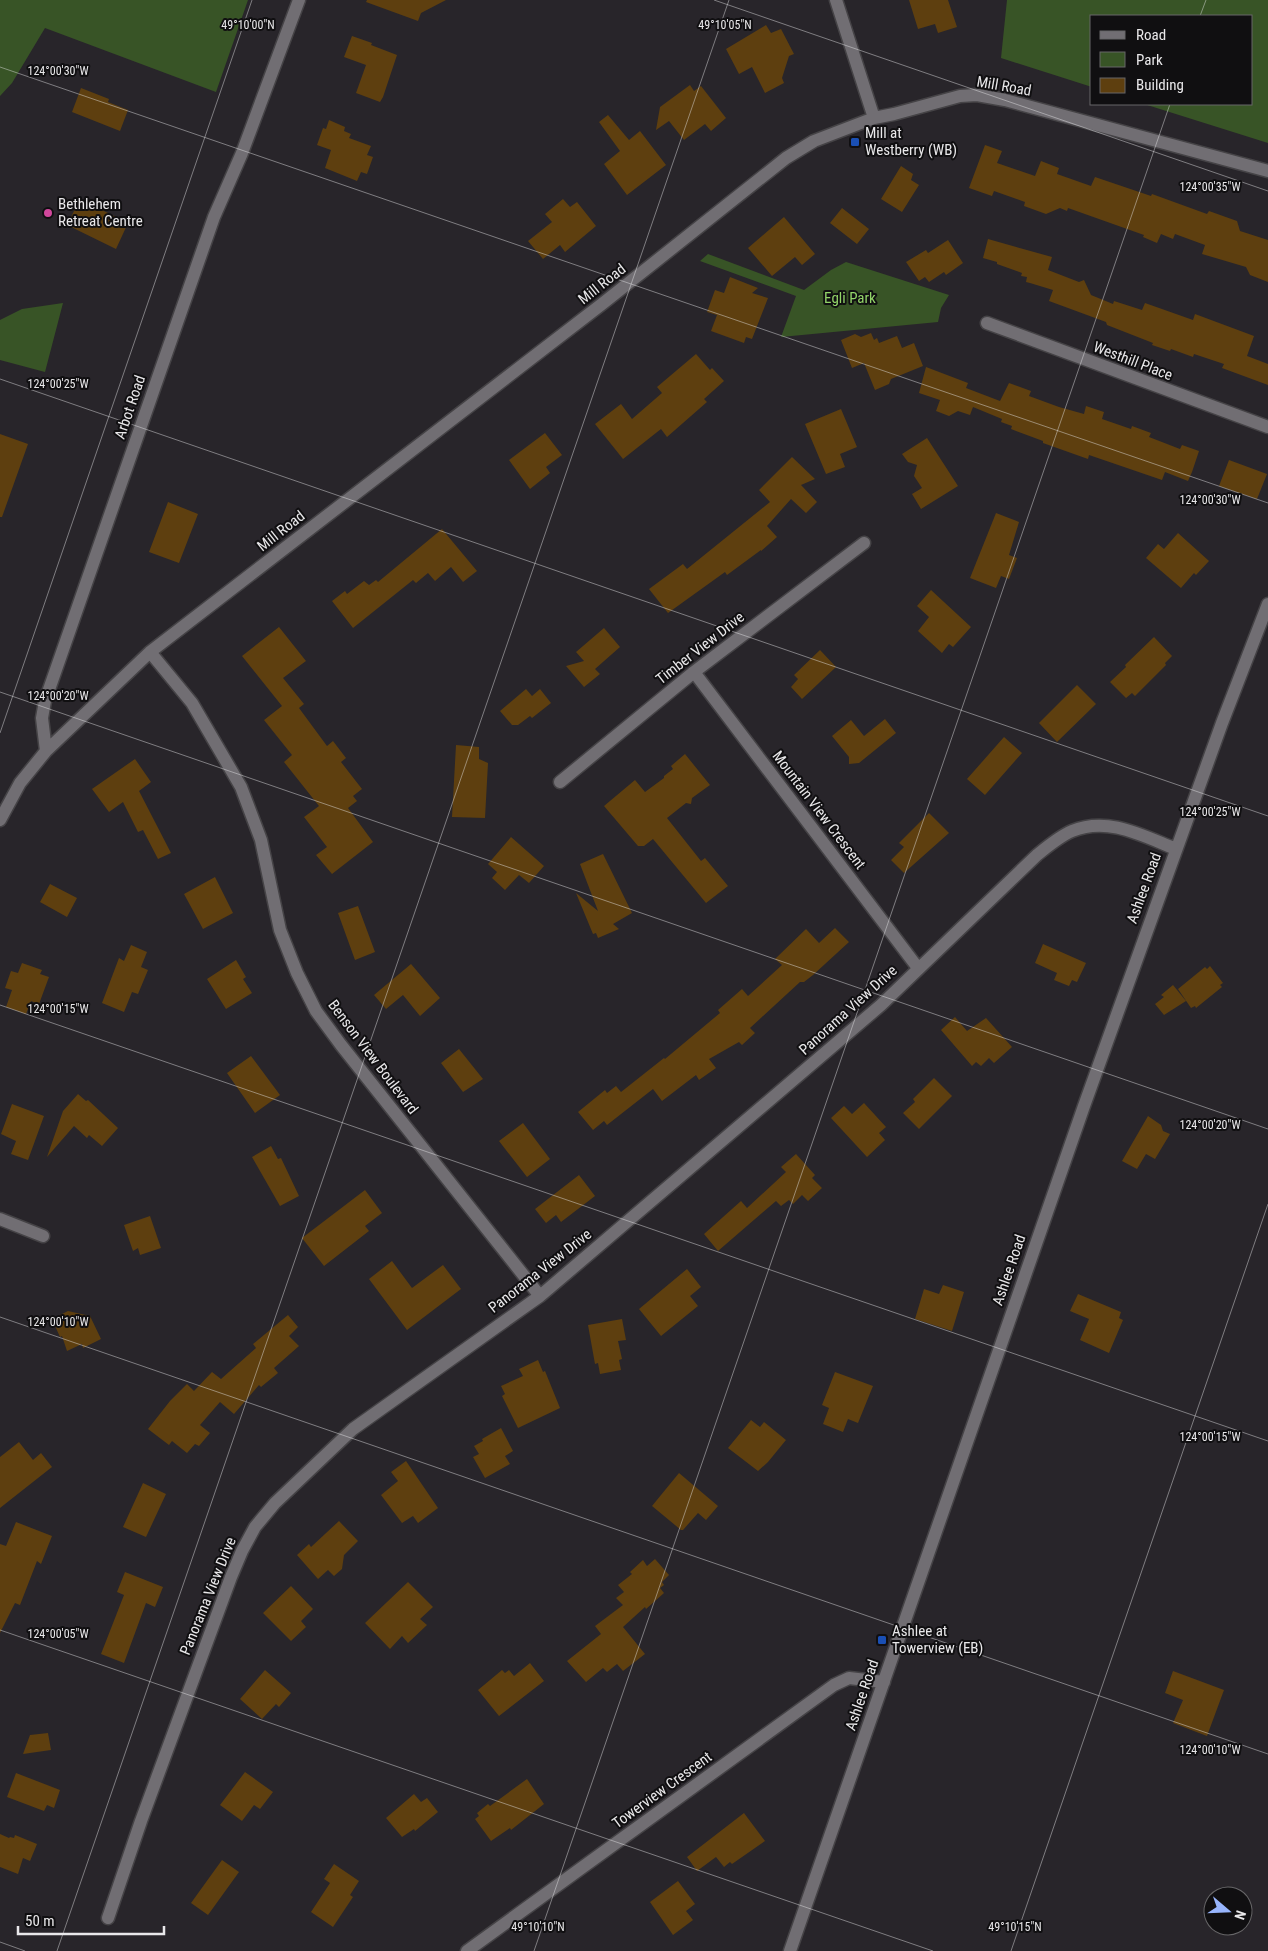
<svg xmlns="http://www.w3.org/2000/svg" width="1268" height="1951" font-family="'Roboto Condensed',sans-serif">
	<style>
		.green { fill: #385426 }
		.building { fill: #5e3f0f }
		.lines { fill: none; stroke-linecap: round; stroke-linejoin: round }
		.minor-casing { stroke: #454346; stroke-width: 15 }
		.minor { stroke: #716e73; stroke-width: 12 }
		.ticks { fill: none; stroke: #e9e8ea; stroke-width: 1; stroke-opacity: 0.45 }
		.transit-dot { fill: #1a4fb4; stroke: #100f11; stroke-width: 2 }
		.hotel-dot { fill: #d1479c; stroke: #100f11; stroke-width: 2 }
		.labels { text-anchor: middle; stroke-width: 4; stroke-linejoin: round; paint-order: stroke }
		.street-label { font-size: 15px; fill: #e9e8ea; stroke: #100f11 }
		.poi-label { font-size: 15px; fill: #e9e8ea; stroke: #100f11; text-anchor: start }
		.park-label { font-size: 15px; fill: #93d469; stroke: #100f11 }
		.ticks-label { font-size: 12px; text-anchor: middle; fill: #e9e8ea; stroke: #100f11; stroke-width: 4; stroke-linejoin: round; paint-order: stroke }
	</style>
	<rect width="100%" height="100%" fill="#28252a"/>
	<!-- green -->
	<path class="green" d="M0 0H248L216 92 45 28 12 83 0 96Z
		M1007 0H1268V143L1144 104H1252V16H1092V87L1001 58Z
		M708 254 804 290 831 270 846 262 949 295 941 308 938 322 781 337 796 296 700 261Z
		M63 303 45 372 0 360V320L22 309Z"/>
	<!-- building -->
	<path class="building" d="M367 0H446L421 13 418 21 366 2Z
		M909 0H948L957 27 938 33 935 24 918 29Z
		M766 25 771 33 781 29 794 54 789 56 782 78 784 83 765 93 752 67 739 74 726 49Z
		M352 36 372 43 371 45 397 55 383 97 380 102 356 93 366 65 344 57Z
		M690 85 694 91 701 86 726 118 711 131 705 124 684 140 669 121 656 130 660 107Z
		M81 88 109 99 108 102 128 110 120 131 72 112Z
		M608 115 629 140 640 131 666 165 627 195 604 164 620 151 599 122Z
		M329 120 345 127 344 131 351 134 349 138 371 146 367 155 373 157 367 174 361 172 357 181 325 168 331 150 317 145 323 128 326 129Z
		M985 145 1002 151 997 163 1035 176 1041 161 1059 168 1057 174 1091 186 1095 177 1151 196 1152 194 1207 214 1209 211 1237 221 1240 231 1268 240V282L1250 275 1246 267 1202 254 1205 245 1175 234 1173 239 1161 234 1157 243 1143 237 1144 235 1068 208 1067 211 1060 208 1046 214 1024 206 1025 202 994 191 992 196 969 188Z
		M901 166 913 174 911 180 919 185 902 212 881 199Z
		M80 199 128 223 116 249 67 225Z
		M563 199 570 207 577 202 596 226 565 252 560 245 543 259 528 241 552 222 545 214Z
		M842 208 869 229 857 244 830 223Z
		M784 217 815 254 802 265 795 257 772 276 748 248Z
		M988 239 1052 257 1048 270 1079 282 1084 280 1091 295 1113 304 1114 301 1142 310 1145 303 1193 320 1195 314 1254 336 1247 356 1268 364V385L1222 368 1224 364 1194 354 1193 357 1171 349 1170 351 1152 345 1153 343 1107 325 1106 322 1049 301 1053 290 1030 283 1026 282 1027 277 1021 276 1022 273 997 264V262L983 258Z
		M948 240 963 263 946 275 944 272 929 282 925 277 919 281 906 262 926 250 928 253Z
		M730 277 758 288 752 293 768 298 752 339 746 337 744 343 711 331 717 315 707 312 715 290 724 293Z
		M871 333 874 340 877 338 879 343 897 336 902 348 914 343 923 366 891 379 889 384 875 390 864 363 852 368 841 340 855 334 861 337Z
		M696 354 710 370 712 368 724 381 704 399 707 402 667 437 661 429 623 459 595 424 621 404 632 419 662 393 657 387Z
		M926 367 968 383 966 388 1000 401 1009 383 1031 391 1029 396 1059 407 1084 414 1086 406 1104 412 1102 419 1131 429 1132 426 1151 433 1149 437 1180 449 1182 445 1199 451 1192 472 1188 481 1165 472 1162 480 1089 455 1088 459 1043 443V441L1011 429 1012 426 1001 422 1002 419 973 407 970 415 958 411 949 416 936 411 940 400 919 393Z
		M841 409 857 447 840 454 845 467 826 474 805 424Z
		M545 433 562 455 546 467 550 473 530 489 509 460Z
		M0 434 28 444 2 517H0Z
		M927 438 958 486 921 509 912 494 922 488 914 476 917 465 908 462 902 454Z
		M792 457 815 479 801 485 817 502 806 513 791 499 767 526 777 537 761 551V550L727 575 725 572 668 613 649 589 683 564 687 569 770 502 759 490Z
		M1229 460 1267 474 1257 499 1219 486Z
		M168 502 198 514 179 563 149 552Z
		M996 513 1019 522 1009 555 1017 558 1009 579 1001 576 996 588 970 578Z
		M442 529 477 571 463 582 451 567 435 581 428 573 416 583 413 580 353 628 332 601 345 591 347 594 364 581 369 585 376 580 378 582Z
		M1178 533 1209 561 1196 575 1194 573 1181 588 1146 558 1158 544 1164 549Z
		M931 590 971 627 953 647 949 644 942 653 918 631 929 617 917 606Z
		M279 627 306 661 283 678 304 704 299 708 327 746 333 741 346 758 341 762 362 789 353 796 357 801 348 808 373 842 332 874 316 855 327 847 304 817 319 806 284 762 292 755 264 720 282 706 242 656Z
		M604 628 620 647 595 669 600 674 584 687 566 666 584 661 576 652Z
		M1154 637 1172 656 1165 663 1166 665 1135 696 1132 693 1126 698 1110 682 1126 667 1125 665Z
		M820 650 836 667 802 699 791 687 798 679 794 675Z
		M1077 685 1096 704 1057 742 1039 723Z
		M526 689 532 696 540 689 551 703 532 718 530 716 518 725H512L500 711Z
		M885 719 896 733 859 763 849 764V757L832 736 851 720 864 736Z
		M1004 737 1022 753 985 795 967 779Z
		M456 745 479 747V759L488 763 485 818 452 817Z
		M685 754 710 785 692 798 691 804 686 803 667 818 701 861 705 858 728 886 706 903 653 839 644 846H638L604 806 635 780 645 792 664 778V776L673 769 671 766Z
		M135 759 151 782 139 791 171 853 158 859 143 830 138 832 123 802 109 812 92 789Z
		M929 813 949 833 904 873 891 860 904 847 899 843Z
		M511 837 544 866 529 883 519 875 505 890 492 878 497 872 488 864Z
		M603 854 632 913 613 924 619 929 598 938 596 933 593 934 576 893 598 911 580 864Z
		M215 877 233 913 203 929 184 894Z
		M50 884 77 898 67 917 40 902Z
		M358 906 375 952 355 960 338 913Z
		M835 928 849 942 813 975 804 982H800L750 1028 755 1033 742 1045 739 1042 709 1059 716 1068 699 1080 696 1075 662 1101 653 1089 607 1125 604 1121 593 1130 578 1112 605 1090 607 1093 616 1086 621 1092 664 1058 665 1059 720 1013 718 1010 742 989 748 996 782 965 775 959 806 929 819 943Z
		M1043 944 1086 963 1077 982 1072 980 1069 986 1054 980 1057 973 1035 963Z
		M131 945 147 952 141 967 148 970 138 994 132 992 124 1012 102 1003 119 958 124 961Z
		M236 960 246 977 243 979 252 993 226 1009 207 979Z
		M22 963 42 970 40 974 49 977 39 1004 31 1001 26 1014 6 1007 12 990 5 988 11 971 18 973Z
		M411 964 440 998 420 1016 403 995 386 1009 374 995Z
		M1210 966 1223 983 1220 985 1222 987 1196 1008 1195 1006 1191 1008 1178 989 1205 967 1207 969Z
		M1173 985 1186 1001 1164 1015 1155 1004 1164 997 1161 995Z
		M955 1017 967 1031 986 1018 1012 1047 994 1063 989 1058 981 1066 976 1062 972 1066 941 1030Z
		M459 1049 483 1079 463 1092 441 1063Z
		M251 1056 280 1095 255 1113 227 1073Z
		M934 1078 952 1096 919 1129 903 1113 915 1102 913 1099Z
		M78 1094 86 1101 88 1100 118 1128 102 1146 89 1135 87 1138 74 1126 47 1157 63 1111Z
		M864 1103 886 1127 879 1133 885 1140 867 1157 831 1118 844 1106 852 1114Z
		M12 1104 44 1116 28 1160 11 1154 16 1141 1 1134Z
		M1148 1116 1161 1125 1163 1131 1170 1134 1155 1159 1146 1154 1137 1169 1122 1161Z
		M523 1123 550 1159 527 1177 499 1141Z
		M271 1146 278 1159 281 1158 299 1196 280 1206 252 1157Z
		M796 1154 815 1175 812 1178 822 1188 808 1201 802 1195 793 1204 789 1200 781 1206 776 1201 718 1251 704 1234 741 1201 747 1208 786 1172 781 1167Z
		M579 1175 595 1196 561 1222 556 1215 546 1223 535 1209Z
		M365 1190 382 1213 365 1226 369 1231 324 1266 302 1238Z
		M150 1216 161 1248 140 1255 138 1248 133 1251 124 1225Z
		M392 1261 412 1288 443 1265 461 1289 407 1330 369 1279Z
		M687 1269 701 1287 690 1296 698 1306 661 1336 639 1309Z
		M943 1285 964 1292 952 1331 915 1319 924 1289 939 1294Z
		M1078 1294 1121 1312 1119 1318 1123 1320 1109 1353 1080 1340 1089 1319 1070 1311Z
		M68 1311 90 1316 101 1339 83 1348 82 1344 67 1351 62 1336 60 1337 52 1319Z
		M288 1315 298 1327 289 1336 299 1346 274 1368 278 1373 261 1387 259 1385 234 1414 220 1402 200 1425 210 1433 199 1446 195 1444 187 1453 172 1441 169 1445 148 1429 170 1401 187 1384 194 1391 212 1372 221 1379 256 1348 253 1344Z
		M622 1319 626 1340 618 1341 622 1359 619 1360 621 1370 600 1374 598 1363 595 1364 588 1325Z
		M538 1360 543 1372 545 1371 560 1408 518 1428 502 1396 505 1394 501 1386 523 1376 519 1369Z
		M835 1372 873 1386 858 1423 848 1419 843 1432 823 1424 829 1408 822 1405Z
		M751 1420 760 1427 764 1422 786 1440 768 1462 758 1471 728 1448Z
		M501 1428 513 1451 505 1456 510 1464 485 1478 473 1457 479 1454 474 1446 483 1441 482 1439Z
		M19 1442 33 1460 41 1453 52 1467 0 1508V1457Z
		M406 1461 438 1508 418 1523 413 1516 402 1523 381 1495 398 1481 391 1472Z
		M679 1473 718 1506 706 1520 698 1513 683 1530H681L652 1506Z
		M143 1483 166 1494 146 1537 123 1527Z
		M339 1521 358 1541 344 1555 342 1569 334 1576 328 1570 318 1579 297 1555 309 1544 311 1547Z
		M16 1522 52 1536 41 1564 37 1561 20 1605 15 1603 0 1633V1544L6 1546Z
		M655 1559 669 1575 662 1582 664 1585 660 1588 664 1593 646 1609 645 1607 623 1627 645 1654 623 1671 617 1664 607 1672 603 1668 586 1682 567 1661 601 1634 595 1626 623 1605 616 1598 624 1592 618 1585 632 1574 630 1572 643 1560 647 1566Z
		M125 1572 163 1587 155 1607 146 1603 124 1663 101 1654 124 1595 117 1592Z
		M408 1582 433 1607 420 1619 427 1625 408 1643 402 1636 390 1649 365 1623Z
		M291 1586 313 1609 301 1621 306 1627 291 1641 263 1613Z
		M530 1663 544 1681 499 1716 478 1690 502 1670 505 1673 509 1670 514 1676Z
		M265 1670 291 1693 279 1707 276 1704 262 1719 240 1699Z
		M1173 1671 1224 1690 1207 1736 1173 1723 1183 1700 1165 1693Z
		M48 1733 51 1750 23 1754 30 1735Z
		M245 1772 273 1792 260 1809 254 1805 242 1821 220 1805Z
		M16 1773 60 1790 54 1808 47 1805 44 1811 7 1797Z
		M527 1779 544 1804 511 1830 510 1828 491 1841 475 1819 479 1816 477 1813 488 1804 490 1806Z
		M414 1794 421 1802 427 1798 438 1812 415 1831 414 1829 402 1837 386 1818Z
		M744 1813 765 1841 732 1864 730 1862 724 1867 716 1857 697 1871 687 1857Z
		M0 1834 9 1838 10 1837 14 1838 15 1835 37 1844 30 1861 23 1858 18 1874 0 1867Z
		M222 1860 239 1872 208 1915 191 1903Z
		M334 1864 359 1881 350 1895 353 1897 333 1927 311 1912 330 1883 324 1879Z
		M678 1881 695 1904 686 1911 693 1920 673 1935 650 1902Z"/>
	<g class="lines">
		<!-- minor casing -->
		<g class="minor-casing">
			<path id="minor" d="M836 0 874 118
				M987 323 1268 427
				M150 652 192 703 241 787 261 840 280 930 297 973 316 1011 341 1045 540 1296
				M694 672 918 968
				M46 751 42 718 45 701 214 217 242 153 299 0
				M560 782 694 672 864 543
				M0 820 20 783 46 751 150 652 602 304 786 158 814 141 874 118 894 114 960 96 977 95 1005 100 1268 171
				M0 1219 43 1236
				M108 1918 141 1821 231 1577 242 1551 255 1527 275 1503 353 1429 540 1296 881 1005 1037 855C1048 846 1060 836 1072 831 1108 816 1143 836 1176 849
				M467 1951 834 1685 849 1678 884 1682
				M790 1951 1084 1106 1222 723 1268 604"/>
		</g>
		<!-- minor -->
		<use href="#minor" class="minor"/>
	</g>
	<!-- ticks -->
	<path class="ticks" d="M714 0 1268 191M1200 16 1206 0M0 67 1268 503M0 379 1268 816M0 692 1268 1129M0 733 252 0M0 1005 1268 1441M0 1317 1268 1754M0 1630 933 1951M0 1942 25 1951M57 1951 729 0M534 1951 1170 104M1011 1951 1268 1204"/>
	<!-- markers -->
	<g class="transit-dot">
		<rect x="850" y="137" width="10" height="10" rx="2.5"/>
		<rect x="877" y="1635" width="10" height="10" rx="2.5"/>
	</g>
	<circle class="hotel-dot" cx="48" cy="213" r="5"/>
	<g class="labels">
		<!-- street labels -->
		<g class="street-label">
			<text transform="translate(1004 86) rotate(10)" y="5">Mill Road</text>
			<text transform="translate(602 284) rotate(-38)" y="5">Mill Road</text>
			<text transform="translate(1133 361) rotate(21)" y="5">Westhill Place</text>
			<text transform="translate(130 407) rotate(-71)" y="5">Arbot Road</text>
			<text transform="translate(281 531) rotate(-38)" y="5">Mill Road</text>
			<text transform="translate(700 648) rotate(-38)" y="5">Timber View Drive</text>
			<text transform="translate(819 810) rotate(53)" y="5">Mountain View Crescent</text>
			<text transform="translate(1144 888) rotate(-70)" y="5">Ashlee Road</text>
			<text transform="translate(848 1010) rotate(-42)" y="5">Panorama View Drive</text>
			<text transform="translate(373 1057) rotate(53)" y="5">Benson View Boulevard</text>
			<text transform="translate(1009 1270) rotate(-71)" y="5">Ashlee Road</text>
			<text transform="translate(540 1271) rotate(-38)" y="5">Panorama View Drive</text>
			<text transform="translate(208 1596) rotate(-68)" y="5">Panorama View Drive</text>
			<text transform="translate(862 1695) rotate(-71)" y="5">Ashlee Road</text>
			<text transform="translate(662 1790) rotate(-36)" y="5">Towerview Crescent</text>
		</g>
		<!-- poi labels -->
		<g class="poi-label">
			<text x="865" y="138">Mill at<tspan x="865" dy="17">Westberry (WB)</tspan></text>
			<text x="58" y="209">Bethlehem<tspan x="58" dy="17">Retreat Centre</tspan></text>
			<text x="892" y="1636">Ashlee at<tspan x="892" dy="17">Towerview (EB)</tspan></text>
		</g>
		<!-- park labels -->
		<g class="park-label">
			<text x="850" y="303">Egli Park</text>
		</g>
	</g>
	<g class="ticks-label">
		<text x="248" y="29">49°10'00"N</text>
		<text x="725" y="29">49°10'05"N</text>
		<text x="58" y="75">124°00'30"W</text>
		<text x="1210" y="191">124°00'35"W</text>
		<text x="58" y="388">124°00'25"W</text>
		<text x="1210" y="504">124°00'30"W</text>
		<text x="58" y="700">124°00'20"W</text>
		<text x="1210" y="816">124°00'25"W</text>
		<text x="58" y="1013">124°00'15"W</text>
		<text x="1210" y="1129">124°00'20"W</text>
		<text x="58" y="1326">124°00'10"W</text>
		<text x="1210" y="1441">124°00'15"W</text>
		<text x="58" y="1638">124°00'05"W</text>
		<text x="1210" y="1754">124°00'10"W</text>
		<text x="538" y="1931">49°10'10"N</text>
		<text x="1015" y="1931">49°10'15"N</text>
	</g>
	<!-- legend -->
	<rect x="1090" y="15" width="162" height="90" fill="#100f11" stroke="#676668"/>
	<rect x="1100" y="31" width="25" height="8" fill="#716e73" stroke="#676668"/>
	<text x="1136" y="40" font-size="15" fill="#e9e8ea">Road</text>
	<rect x="1100" y="52" width="25" height="15" fill="#385426" stroke="#676668"/>
	<text x="1136" y="65" font-size="15" fill="#e9e8ea">Park</text>
	<rect x="1100" y="78" width="25" height="15" fill="#5e3f0f" stroke="#676668"/>
	<text x="1136" y="90" font-size="15" fill="#e9e8ea">Building</text>
	<!-- north arrow -->
	<g transform="translate(1228 1911) rotate(109)"><circle r="24" fill="#100f11" stroke="#676668"/>
	<path d="M0-4L9 19L0 12L-9 19Z" fill="#98b5fd"/>
	<text y="-8" font-size="14" font-weight="bold" text-anchor="middle" fill="#e9e8ea">N</text>
	</g>
	<!-- scale -->
	<path d="M18 1926v8h146v-8" fill="none" stroke="#e9e8ea" stroke-width="2.5"/>
	<text x="25" y="1926" font-size="15" fill="#e9e8ea" stroke="#100f11" stroke-width="4" paint-order="stroke">50 m</text>
</svg>
